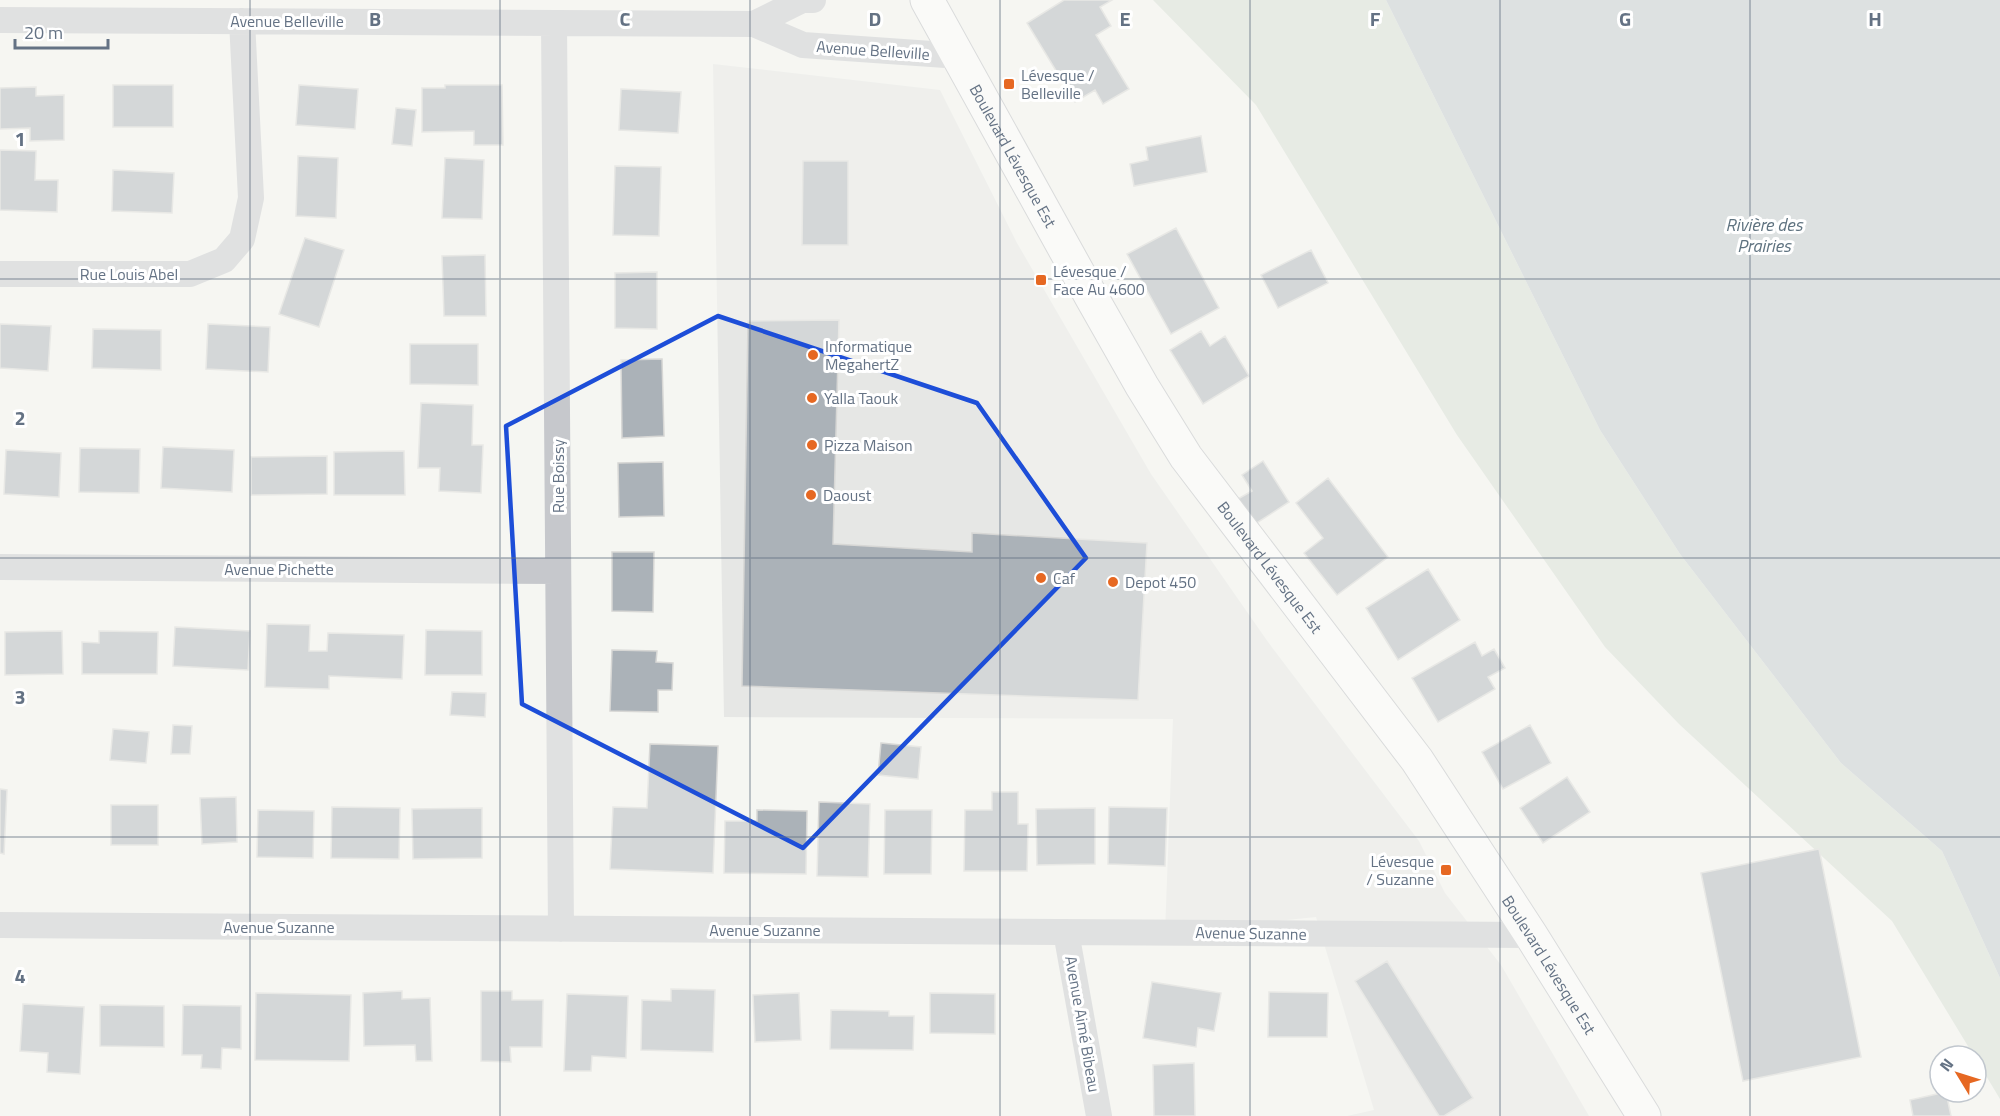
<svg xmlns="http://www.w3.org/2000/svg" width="2000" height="1116" font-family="'Titillium Web',sans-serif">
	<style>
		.built { fill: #e6e7e5 }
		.green { fill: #d5ddd3 }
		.water { fill: #bec7cd }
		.building { fill: #abb2b8; stroke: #d7d7d5; stroke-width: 1.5 }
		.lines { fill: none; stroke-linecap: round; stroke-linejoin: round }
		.secondary-casing { stroke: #b8bbc0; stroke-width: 35 }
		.street { stroke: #c6c8cc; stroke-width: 26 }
		.secondary { stroke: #fff; stroke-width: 33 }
		.marked { fill: none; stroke: #1d4ed8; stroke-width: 4.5; stroke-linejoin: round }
		.grid { fill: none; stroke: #647284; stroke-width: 1.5; stroke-opacity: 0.55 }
		.poi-dot { fill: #e66822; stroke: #fff; stroke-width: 2 }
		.labels { text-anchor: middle; stroke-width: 6; stroke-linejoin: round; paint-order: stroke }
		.street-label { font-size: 16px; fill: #647284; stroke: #fff }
		.poi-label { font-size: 16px; fill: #647284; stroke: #fff; text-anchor: start }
		.water-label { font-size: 18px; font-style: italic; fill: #5f7380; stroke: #fff }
		.grid-label { font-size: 20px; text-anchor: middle; font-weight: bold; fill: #647284; stroke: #fff; stroke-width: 6; stroke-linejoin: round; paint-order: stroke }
	</style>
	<rect width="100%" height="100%" fill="#f5f6f2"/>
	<!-- built -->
	<path class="built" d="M713 64 940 90 1017 243 1151 474 1268 642 1419 841 1445 893 1501 965 1589 1116H1347L1374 1110 1316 917 1165 933 1173 719 724 717Z"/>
	<!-- green -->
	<path class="green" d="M1153 0H1386L1600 430 1680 554 1841 763 1942 851 2000 978V1099L1976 1059V1056H1974L1892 921 1679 724 1605 647 1457 435 1256 105Z"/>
	<!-- water -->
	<path class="water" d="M1386 0H2000V978L1942 851 1841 763 1680 554 1600 430Z"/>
	<!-- building -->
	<path class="building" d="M1064 0H1112L1100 7 1111 26 1096 35 1129 89 1103 104 1095 90 1075 102 1027 23Z
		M113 85H173V127H113Z
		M299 85 358 89 355 129 296 125Z
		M445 85H502L503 145H474V131L422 132V88H445Z
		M36 87V96L64 95V140L30 141V128L0 129V88Z
		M621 89 681 92 678 133 619 130Z
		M396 108 416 110 412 146 392 144Z
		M1201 136 1207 172 1134 186 1130 164 1148 160 1146 147Z
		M0 150 36 151 35 180H58L57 212 0 210Z
		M298 156 338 158 336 218 296 216Z
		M445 158 484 160 482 219 442 218Z
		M803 161H848V245H802Z
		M615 166 661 167 659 236 613 235Z
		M113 170 174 173 172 213 112 211Z
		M1176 228 1219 308 1171 334 1127 254Z
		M305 238 344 250 319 327 279 314Z
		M1311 250 1328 283 1278 308 1261 275Z
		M485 255 486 316H444L442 256Z
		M657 272V329L615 328V273Z
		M839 320 833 544 972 552V533L1147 543 1138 700 742 686 748 321Z
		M0 324 51 326 48 371 0 368Z
		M208 324 270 327 268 372 206 369Z
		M93 329 161 330V370L92 368Z
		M1201 331 1210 346 1225 336 1249 376 1203 404 1170 350Z
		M410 344H478V385L410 384Z
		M662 359 664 436 622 438 621 360Z
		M421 403 473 405 472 445H483L481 493 439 491 440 468H418Z
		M163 447 234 450 232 492 161 488Z
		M80 448 140 449 139 493 79 492Z
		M6 450 61 453 59 497 4 494Z
		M404 451 405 495H334V452Z
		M327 456V494L251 495V457Z
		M1263 461 1289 502 1252 526 1236 500 1252 491 1242 475Z
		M663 462 664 516 619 517 618 463Z
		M1328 478 1388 557 1337 595 1304 553 1323 538 1296 503Z
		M612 552H654L653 612 612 611Z
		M1428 569 1460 620 1398 660 1366 608Z
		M267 624 310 625 309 651H327L328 633 404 635 402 679 329 676V689L265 687Z
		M175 627 250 631 248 670 173 666Z
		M426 630 482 631V675H425Z
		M62 631 63 674 5 675V632Z
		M99 631 158 632 157 674H82V642L99 643Z
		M1475 642 1482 656 1494 649 1505 668 1488 677 1495 689 1438 722 1412 678Z
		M612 650 657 651 656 662 673 663 672 690H658V712L610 711Z
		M452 692 486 693 485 717 450 715Z
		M173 725 192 726 190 754H171Z
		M1530 725 1551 763 1503 789 1482 752Z
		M113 729 149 732 146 763 110 760Z
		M881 743 921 747 918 779 878 775Z
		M650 744 718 746 713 873 610 869 613 807 647 808Z
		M1567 777 1590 812 1543 843 1520 808Z
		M0 789 7 790 4 854 0 853Z
		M992 792H1018V824H1028L1027 871H964L965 810H992Z
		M236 797 237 842 202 844 200 798Z
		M819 802 870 804 868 877 817 876Z
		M111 805H158V845H111Z
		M332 807 400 808 399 859 331 858Z
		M1109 807 1167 808 1165 866 1108 864Z
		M482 808V858L413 859 412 809Z
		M1095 808V864L1037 865 1036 809Z
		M258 810 314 811 313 858 257 857Z
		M757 810 807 811 806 874 724 873 725 821H757Z
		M885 810H932L931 874H884Z
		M1819 849 1861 1057 1743 1081 1701 873Z
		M1387 961 1473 1098 1444 1116H1439L1355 981Z
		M1152 982 1221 993 1214 1031 1198 1028 1196 1047 1143 1038Z
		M671 989 715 990 713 1052 641 1050 642 1000 671 1001Z
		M402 991V999L430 998 432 1061H416L415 1045 364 1046 363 993Z
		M481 991H512V1000H543L542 1047H510L511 1062 481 1061Z
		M1269 992 1328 993 1327 1037H1268Z
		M256 993 351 995 349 1061 255 1060Z
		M799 993 801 1040 755 1042 753 995Z
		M930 993 995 994V1034L930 1033Z
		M567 994 628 996 626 1058 592 1056 591 1071H564Z
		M23 1004 84 1007 80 1074 47 1072 48 1053 20 1051Z
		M100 1005 164 1006V1047L100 1046Z
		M183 1005 241 1006V1049L222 1048 221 1069 201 1068 202 1055H182Z
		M831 1010 889 1011V1016H914L913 1050 830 1049Z
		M1194 1063 1195 1116H1154L1153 1065Z
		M1946 1092 1951 1116H1913L1910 1100Z"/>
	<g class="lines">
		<!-- secondary casing -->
		<g class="secondary-casing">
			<g id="secondary">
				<path id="s1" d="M927 0 1092 298 1142 386 1186 457 1417 760 1531 935 1644 1116"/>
			</g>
		</g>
		<!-- street -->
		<path class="street" d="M0 20 754 24 803 45 960 56
			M554 23 561 929
			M754 24 802 0H813
			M0 274H190L224 260 242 239 251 198 242 21
			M0 567 558 571
			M0 925 1531 935
			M1066 932 1099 1116"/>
		<!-- secondary -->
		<use href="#secondary" class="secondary"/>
	</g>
	<!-- marked area -->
	<path d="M0 0H2000V1116H0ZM718 316 977 403 1086 558 803 848 522 704 506 426Z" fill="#f5f6f2" fill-opacity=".55" fill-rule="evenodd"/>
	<path class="marked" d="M718 316 977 403 1086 558 803 848 522 704 506 426Z"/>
	<!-- grid -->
	<path class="grid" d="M250 0V1116M500 0V1116M750 0V1116M1000 0V1116M1250 0V1116M1500 0V1116M1750 0V1116M0 279H2000M0 558H2000M0 837H2000"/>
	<!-- markers -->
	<g class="poi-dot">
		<rect x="1003" y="78" width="12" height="12" rx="3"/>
		<rect x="1035" y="274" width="12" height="12" rx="3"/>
		<circle cx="813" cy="355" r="6"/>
		<circle cx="812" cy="398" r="6"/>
		<circle cx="812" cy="445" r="6"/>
		<circle cx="811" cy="495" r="6"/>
		<circle cx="1041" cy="578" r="6"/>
		<circle cx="1113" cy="582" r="6"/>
		<rect x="1440" y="864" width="12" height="12" rx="3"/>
	</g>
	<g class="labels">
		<!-- street labels -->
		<g class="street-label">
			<text x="287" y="27">Avenue Belleville</text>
			<text transform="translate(873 50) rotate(4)" y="6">Avenue Belleville</text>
			<text dy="6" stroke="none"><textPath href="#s1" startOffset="178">Boulevard Lévesque Est</textPath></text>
			<text x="129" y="280">Rue Louis Abel</text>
			<text transform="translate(558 476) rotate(-90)" y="6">Rue Boissy</text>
			<text dy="6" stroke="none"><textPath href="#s1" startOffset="664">Boulevard Lévesque Est</textPath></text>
			<text x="279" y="575">Avenue Pichette</text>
			<text x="279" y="933">Avenue Suzanne</text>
			<text x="765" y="936">Avenue Suzanne</text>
			<text transform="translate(1251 933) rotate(1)" y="6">Avenue Suzanne</text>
			<text dy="6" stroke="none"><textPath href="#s1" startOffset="1150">Boulevard Lévesque Est</textPath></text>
			<text transform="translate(1083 1024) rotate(80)" y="6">Avenue Aimé Bibeau</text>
		</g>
		<!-- poi labels -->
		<g class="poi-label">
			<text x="1021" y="81">Lévesque /<tspan x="1021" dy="18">Belleville</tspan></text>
			<text x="1053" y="277">Lévesque /<tspan x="1053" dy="18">Face Au 4600</tspan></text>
			<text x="825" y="352">Informatique<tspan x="825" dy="18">MegahertZ</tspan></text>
			<text x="824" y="404">Yalla Taouk</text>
			<text x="824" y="451">Pizza Maison</text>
			<text x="823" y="501">Daoust</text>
			<text x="1053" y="584">Caf</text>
			<text x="1125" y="588">Depot 450</text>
			<text x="1434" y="867" text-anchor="end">Lévesque<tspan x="1434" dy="18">/ Suzanne</tspan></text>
		</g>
		<!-- water labels -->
		<g class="water-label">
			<text x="1764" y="231">Rivière des<tspan x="1764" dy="21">Prairies</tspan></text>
		</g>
	</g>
	<g class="grid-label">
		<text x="375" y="26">B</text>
		<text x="625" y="26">C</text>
		<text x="875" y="26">D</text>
		<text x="1125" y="26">E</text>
		<text x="1375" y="26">F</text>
		<text x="1625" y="26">G</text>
		<text x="1875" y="26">H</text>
		<text x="20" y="146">1</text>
		<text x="20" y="425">2</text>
		<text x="20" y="704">3</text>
		<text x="20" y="983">4</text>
	</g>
	<!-- north arrow -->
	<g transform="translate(1958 1074) rotate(308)"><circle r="28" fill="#ffffff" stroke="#c1c7ce" stroke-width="1.5"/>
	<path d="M0-4.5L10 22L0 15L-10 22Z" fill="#e66822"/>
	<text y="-9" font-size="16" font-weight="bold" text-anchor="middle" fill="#647284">N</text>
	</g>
	<!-- scale -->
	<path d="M15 39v9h93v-9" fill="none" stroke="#647284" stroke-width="3"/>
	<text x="24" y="39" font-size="18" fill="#647284" stroke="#ffffff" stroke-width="4.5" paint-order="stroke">20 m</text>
</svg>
